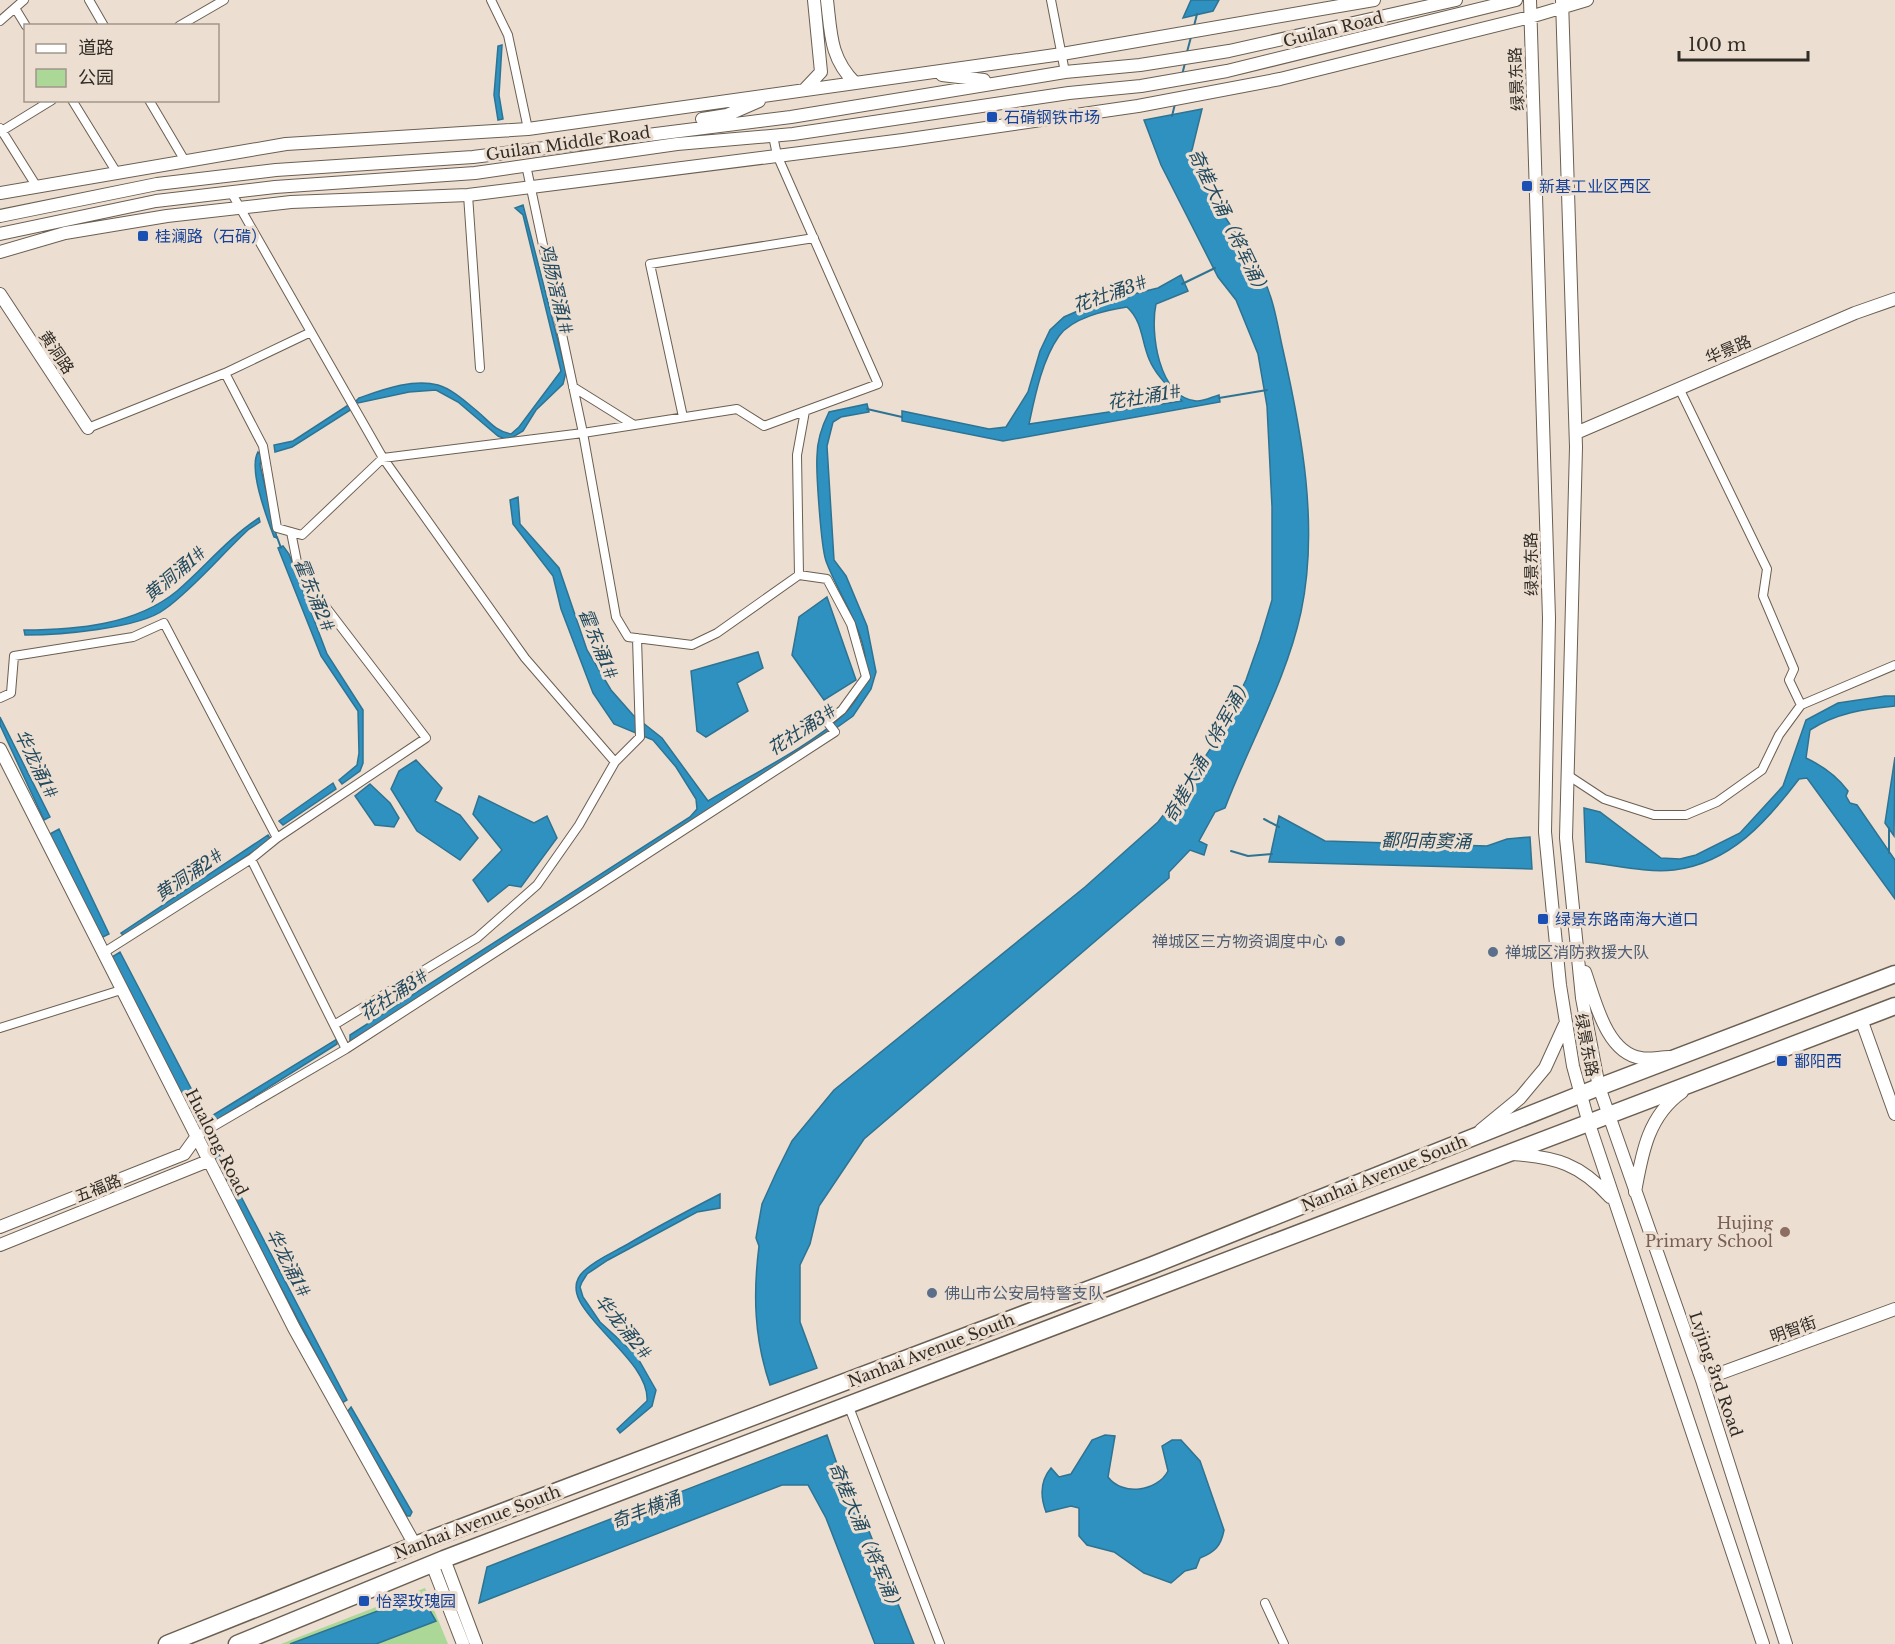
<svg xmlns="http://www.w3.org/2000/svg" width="1895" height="1644" font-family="'Libre Baskerville','Noto Sans SC',serif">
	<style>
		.green { fill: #abd797 }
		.water { fill: #2e91c0; stroke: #2f7392; stroke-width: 1.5; fill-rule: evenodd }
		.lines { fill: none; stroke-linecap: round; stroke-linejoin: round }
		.stream { stroke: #2f7392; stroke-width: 2 }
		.street-casing { stroke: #6b5f52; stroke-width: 10 }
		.secondary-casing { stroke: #6b5f52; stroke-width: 14 }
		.highway-casing { stroke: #6b5f52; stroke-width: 19 }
		.street { stroke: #fff; stroke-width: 8 }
		.secondary { stroke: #fff; stroke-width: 12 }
		.highway { stroke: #fff; stroke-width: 16 }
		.transit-dot { fill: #1a4fb4; stroke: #ecded0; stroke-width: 2 }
		.service-dot { fill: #5c6f8a; stroke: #ecded0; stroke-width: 2 }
		.education-dot { fill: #8d6e63; stroke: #ecded0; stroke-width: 2 }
		.labels { text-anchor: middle; stroke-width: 6; stroke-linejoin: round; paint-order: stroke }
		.street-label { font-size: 16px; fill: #312c26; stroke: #ecded0 }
		.transit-label { font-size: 16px; fill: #164399; stroke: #ecded0; text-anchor: start }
		.service-label { font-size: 16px; fill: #4e5e75; stroke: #ecded0; text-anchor: start }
		.education-label { font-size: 16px; fill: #785e54; stroke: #ecded0; text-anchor: end }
		.water-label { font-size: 18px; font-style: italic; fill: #224a5f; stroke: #ecded0 }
	</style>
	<rect width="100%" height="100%" fill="#ecded0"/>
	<!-- green -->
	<path class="green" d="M425 1588 448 1644H281Z"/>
	<!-- water -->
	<path class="water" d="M1191 0H1219L1213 11 1183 18Z
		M502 45 499 95 503 119 498 120 494 95 498 46Z
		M1202 109 1191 154 1196 172C1218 208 1244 243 1264 280 1274 300 1278 328 1283 350 1302 434 1319 527 1301 612 1286 681 1250 742 1225 808L1215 812 1199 841 1207 845 1204 855 1190 850 1169 872V878L864 1139 819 1206 810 1244 800 1265V1322L817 1368 770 1385C754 1338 753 1294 759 1246L756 1238 762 1204 777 1171 792 1141 834 1090 1085 887 1158 822 1190 780 1218 737 1246 680 1260 640 1272 600V507L1267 406 1258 354 1236 300 1218 277 1161 165 1144 120Z
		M523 205 566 372 563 384 536 410 523 431 508 440 498 436 458 402 436 390 409 392 358 403 356 401 359 398C382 390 413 378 438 385 452 389 466 402 477 411 489 421 495 431 511 434L519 427 561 371 523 215 515 208Z
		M1181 275 1188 291 1156 304C1150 331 1158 397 1196 401 1202 402 1212 397 1219 395L1220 402 1003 441 902 421V411L989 429 1006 427 1028 392 1040 351 1050 330 1064 317 1096 303 1158 288ZM1127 307C1143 322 1141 340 1149 359 1156 376 1170 388 1182 401L1029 424C1035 396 1042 360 1059 336 1072 318 1106 310 1127 307Z
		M350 404 352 409 292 447 275 452 274 445 293 441Z
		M867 404 869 412 841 417 833 422 827 446 834 560 846 576 867 626 876 672 871 689 853 716 773 773 350 1042V1035L690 817 697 809 696 799 676 767 653 740 614 724 593 693 561 609 553 576 513 524 510 500 518 497 520 524 559 568 587 650 611 690 633 715 662 738 708 801C747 777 811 746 843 715 895 666 844 610 826 561 821 547 816 472 817 456 817 440 822 426 829 412Z
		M258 452 262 456 260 465 277 538 274 537C267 518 248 469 258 452Z
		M259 518 260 522 249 529C222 554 194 588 165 609 139 629 58 635 25 635L24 630C76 630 136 625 177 591 205 567 228 538 259 518Z
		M283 546 289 554 327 654 363 710V763L360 771 342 784 339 780 357 765 359 753 358 711 321 656 278 548Z
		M827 597 856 680 824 700 792 655 799 617Z
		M758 652 763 668 737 683 748 711 706 737 697 731 691 671Z
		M1885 696H1895V706C1864 709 1836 713 1810 730L1806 758C1823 766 1837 776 1848 791L1846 796 1850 803 1857 805 1895 860V899L1807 778 1799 779C1767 821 1731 863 1674 870 1646 873 1614 865 1586 862L1584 808 1600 812 1661 858 1680 859 1696 855 1740 833 1783 786 1806 720 1838 703Z
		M0 717 50 817 44 820 0 725Z
		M1895 757 1894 836 1885 823Z
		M416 760 442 788 435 801 460 815 478 838 460 860 417 831 391 789 399 771Z
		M333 783 336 789 283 825 279 821Z
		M370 784 390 803 399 818 394 827 375 825 355 796Z
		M479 796 534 823 547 816 557 838 521 887 509 885 488 902 473 880 502 850 473 814Z
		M1279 816 1325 841 1487 846 1507 839 1530 837 1532 869 1269 862Z
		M59 829 109 934 101 938 51 839 50 834Z
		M268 835 271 840 124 936 121 933Z
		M120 952 207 1119 208 1125 200 1130 195 1124 112 957Z
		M337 1039V1044L214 1122 210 1117Z
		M209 1135 347 1400 342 1403 212 1157 204 1138Z
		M720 1194V1208L697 1212 608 1260 587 1274 582 1282 580 1287 583 1297 600 1322 636 1355 656 1390 652 1406 620 1433 617 1429 647 1401C651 1354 545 1304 585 1270 597 1259 614 1252 628 1244 658 1226 689 1210 720 1194Z
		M351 1407 412 1512 410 1516H407L347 1412Z
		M827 1435 837 1464 851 1486 914 1644H875L826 1518 808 1485H782L479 1603 487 1567Z
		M1105 1435 1115 1436 1108 1477C1122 1496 1157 1492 1168 1471L1162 1446 1172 1440H1181L1200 1461 1224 1530C1221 1546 1215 1552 1200 1558L1196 1568 1185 1571 1171 1583 1144 1573 1114 1552 1087 1545 1079 1536V1508L1071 1506 1046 1512C1040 1496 1040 1481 1051 1468L1059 1477 1071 1474 1092 1440Z
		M412 1598 425 1602 436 1621 376 1644H290Z"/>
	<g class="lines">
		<!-- stream -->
		<path class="stream" d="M1194 26 1197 14
			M1187 52 1191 37
			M1182 75 1185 63
			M1172 116 1175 104
			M1182 284 1215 268
			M1219 398 1267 390
			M867 409 902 417
			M277 537 281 548
			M1264 819 1279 827
			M1889 828V853
			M1231 851 1248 856 1272 854"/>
		<!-- street casing -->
		<g class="street-casing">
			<path id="street" d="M89 0 104 26
				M491 0 508 35 528 129
				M1051 0 1065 72
				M15 8 26 26
				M0 21 24 0
				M179 26 224 0
				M72 100 117 173
				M149 100 185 161
				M0 128 37 187
				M0 132 52 100
				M773 136 777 155 878 384 764 426 737 409 583 433 616 617 628 637 692 645 717 633 799 575 797 455 805 411
				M526 165 583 433 383 458 525 658 615 762
				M468 195 480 368
				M225 373 263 446 277 528 302 535 383 458 311 332
				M573 387 634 425
				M1679 388 1767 569 1763 596 1794 669 1789 680 1801 705
				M683 417 650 264 814 238
				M88 428 225 373 311 332 231 192
				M0 698 11 693 14 656 133 637 164 623 277 838 251 859
				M1569 776 1604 799 1654 815H1686L1717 802 1762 770 1779 735 1801 705 1895 665
				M277 838 426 738 299 572 291 532
				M103 953 251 859 346 1049 197 1136
				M334 1025 477 938 537 885 579 825 615 762 640 737 637 638
				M0 1028 121 990
				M346 1049 835 732 827 722 842 710 866 677 851 624 827 579 799 575
				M849 1407 940 1644
				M1265 1603 1284 1644"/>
		</g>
		<!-- secondary casing -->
		<g class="secondary-casing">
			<path id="secondary" d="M827 0C831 34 830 58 855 83
				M1530 0 1549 618 1545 832 1560 985 1573 1066 1589 1124 1763 1644
				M1562 0 1576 447 1566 838 1582 998 1599 1087 1702 1380 1786 1644
				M942 75 984 80
				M804 90 821 72 814 0
				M702 119 727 115 759 101
				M0 193 286 144 528 129 1062 54 1374 0
				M0 216 157 184 276 170 473 157 791 117 1065 72 1140 65 1229 51 1456 0
				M0 234 156 201 275 187 475 173 677 144 793 134 1069 93 1141 86 1227 71 1516 0
				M0 252 65 233 167 216 291 202 468 195 903 140 1138 106 1280 79 1530 17 1587 0
				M0 294 88 428
				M1576 433 1855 313 1895 299
				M0 749 294 1328 415 1545
				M1585 972C1595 1000 1606 1053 1641 1058 1649 1060 1660 1057 1669 1057
				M1861 1019 1895 1114
				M1481 1130 1520 1098 1545 1068 1566 1022
				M1512 1154C1556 1157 1580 1164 1610 1197
				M1635 1192C1642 1153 1648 1116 1682 1092
				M0 1227 184 1154 197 1136
				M0 1245 208 1161
				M1702 1380 1895 1309
				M444 1559 476 1644
				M432 1564 463 1644"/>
		</g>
		<!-- highway casing -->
		<g class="highway-casing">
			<path id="highway" d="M167 1644 415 1545 1153 1265 1599 1087 1895 974
				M237 1644 444 1559 1895 1006"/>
		</g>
		<!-- street -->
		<use href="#street" class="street"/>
		<!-- secondary -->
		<use href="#secondary" class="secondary"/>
		<!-- highway -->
		<use href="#highway" class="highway"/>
	</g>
	<!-- markers -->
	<g class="transit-dot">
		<rect x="986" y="111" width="12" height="12" rx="3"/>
		<rect x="1521" y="180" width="12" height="12" rx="3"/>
		<rect x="137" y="230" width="12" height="12" rx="3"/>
		<rect x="1537" y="913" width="12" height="12" rx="3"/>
		<rect x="1776" y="1055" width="12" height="12" rx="3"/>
		<rect x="358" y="1595" width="12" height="12" rx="3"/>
	</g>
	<g class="service-dot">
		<circle cx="1340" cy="941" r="6"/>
		<circle cx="1493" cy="952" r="6"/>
		<circle cx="932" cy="1293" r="6"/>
	</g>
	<circle class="education-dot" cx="1785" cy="1232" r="6"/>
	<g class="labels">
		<!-- street labels -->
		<g class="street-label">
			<text transform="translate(1333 29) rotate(-14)" y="6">Guilan Road</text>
			<text transform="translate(1516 79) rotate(-93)" y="6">绿景东路</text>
			<text transform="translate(568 143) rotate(-8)" y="6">Guilan Middle Road</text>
			<text transform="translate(1728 349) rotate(-23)" y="6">华景路</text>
			<text transform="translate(57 352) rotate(56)" y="6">黄洞路</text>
			<text transform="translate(1531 564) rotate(-91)" y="6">绿景东路</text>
			<text transform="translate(1587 1045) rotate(79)" y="6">绿景东路</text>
			<text transform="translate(217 1142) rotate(63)" y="6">Hualong Road</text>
			<text transform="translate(1384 1173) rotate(-22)" y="6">Nanhai Avenue South</text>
			<text transform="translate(98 1188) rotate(-22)" y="6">五福路</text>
			<text transform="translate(1793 1329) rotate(-20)" y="6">明智街</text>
			<text transform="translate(931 1350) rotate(-21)" y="6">Nanhai Avenue South</text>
			<text transform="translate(1716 1374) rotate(71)" y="6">Lvjing 3rd Road</text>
			<text transform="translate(477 1522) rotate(-21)" y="6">Nanhai Avenue South</text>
		</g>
		<!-- transit labels -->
		<g class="transit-label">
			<text x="1004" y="123">石𬒔钢铁市场</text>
			<text x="1539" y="192">新基工业区西区</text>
			<text x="155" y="242">桂澜路（石𬒔）</text>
			<text x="1555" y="925">绿景东路南海大道口</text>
			<text x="1794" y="1067">鄱阳西</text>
			<text x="376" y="1607">怡翠玫瑰园</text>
		</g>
		<!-- service labels -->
		<g class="service-label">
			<text x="1328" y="947" text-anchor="end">禅城区三方物资调度中心</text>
			<text x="1505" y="958">禅城区消防救援大队</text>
			<text x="944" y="1299">佛山市公安局特警支队</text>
		</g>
		<!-- education labels -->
		<g class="education-label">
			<text x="1773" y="1229">Hujing<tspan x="1773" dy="18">Primary School</tspan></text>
		</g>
		<!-- water labels -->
		<g class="water-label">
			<text transform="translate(1229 223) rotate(64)" y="6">奇槎大涌（将军涌）</text>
			<text transform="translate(556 289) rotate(77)" y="6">鸡肠滘涌1#</text>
			<text transform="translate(1110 294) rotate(-19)" y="6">花社涌3#</text>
			<text transform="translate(1144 397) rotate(-9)" y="6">花社涌1#</text>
			<text transform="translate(175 574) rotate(-40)" y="6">黄洞涌1#</text>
			<text transform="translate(314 595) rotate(68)" y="6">霍东涌2#</text>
			<text transform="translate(598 644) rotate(68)" y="6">霍东涌1#</text>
			<text transform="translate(802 730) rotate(-33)" y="6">花社涌3#</text>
			<text transform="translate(1208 750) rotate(-61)" y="6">奇槎大涌（将军涌）</text>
			<text transform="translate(36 764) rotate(64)" y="6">华龙涌1#</text>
			<text transform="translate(1426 841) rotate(1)" y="6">鄱阳南窦涌</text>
			<text transform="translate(189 875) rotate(-34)" y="6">黄洞涌2#</text>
			<text transform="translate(394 995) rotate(-33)" y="6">花社涌3#</text>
			<text transform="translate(288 1263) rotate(63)" y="6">华龙涌1#</text>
			<text transform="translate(623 1327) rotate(51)" y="6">华龙涌2#</text>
			<text transform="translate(646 1510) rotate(-21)" y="6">奇丰横涌</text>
			<text transform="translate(866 1538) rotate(67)" y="6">奇槎大涌（将军涌）</text>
		</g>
	</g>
	<!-- legend -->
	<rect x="24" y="24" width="195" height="78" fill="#ecded0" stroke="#a1978c" stroke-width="1.5"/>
	<rect x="36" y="44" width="30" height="9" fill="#ffffff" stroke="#a1978c" stroke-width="1.5"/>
	<text x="78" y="54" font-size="18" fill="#312c26">道路</text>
	<rect x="36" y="69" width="30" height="18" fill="#abd797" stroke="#a1978c" stroke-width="1.5"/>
	<text x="78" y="84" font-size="18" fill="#312c26">公园</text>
	<!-- scale -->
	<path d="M1679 51v9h129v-9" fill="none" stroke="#312c26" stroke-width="3"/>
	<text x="1688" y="51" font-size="18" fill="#312c26" stroke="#ecded0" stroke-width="4.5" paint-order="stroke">100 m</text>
</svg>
